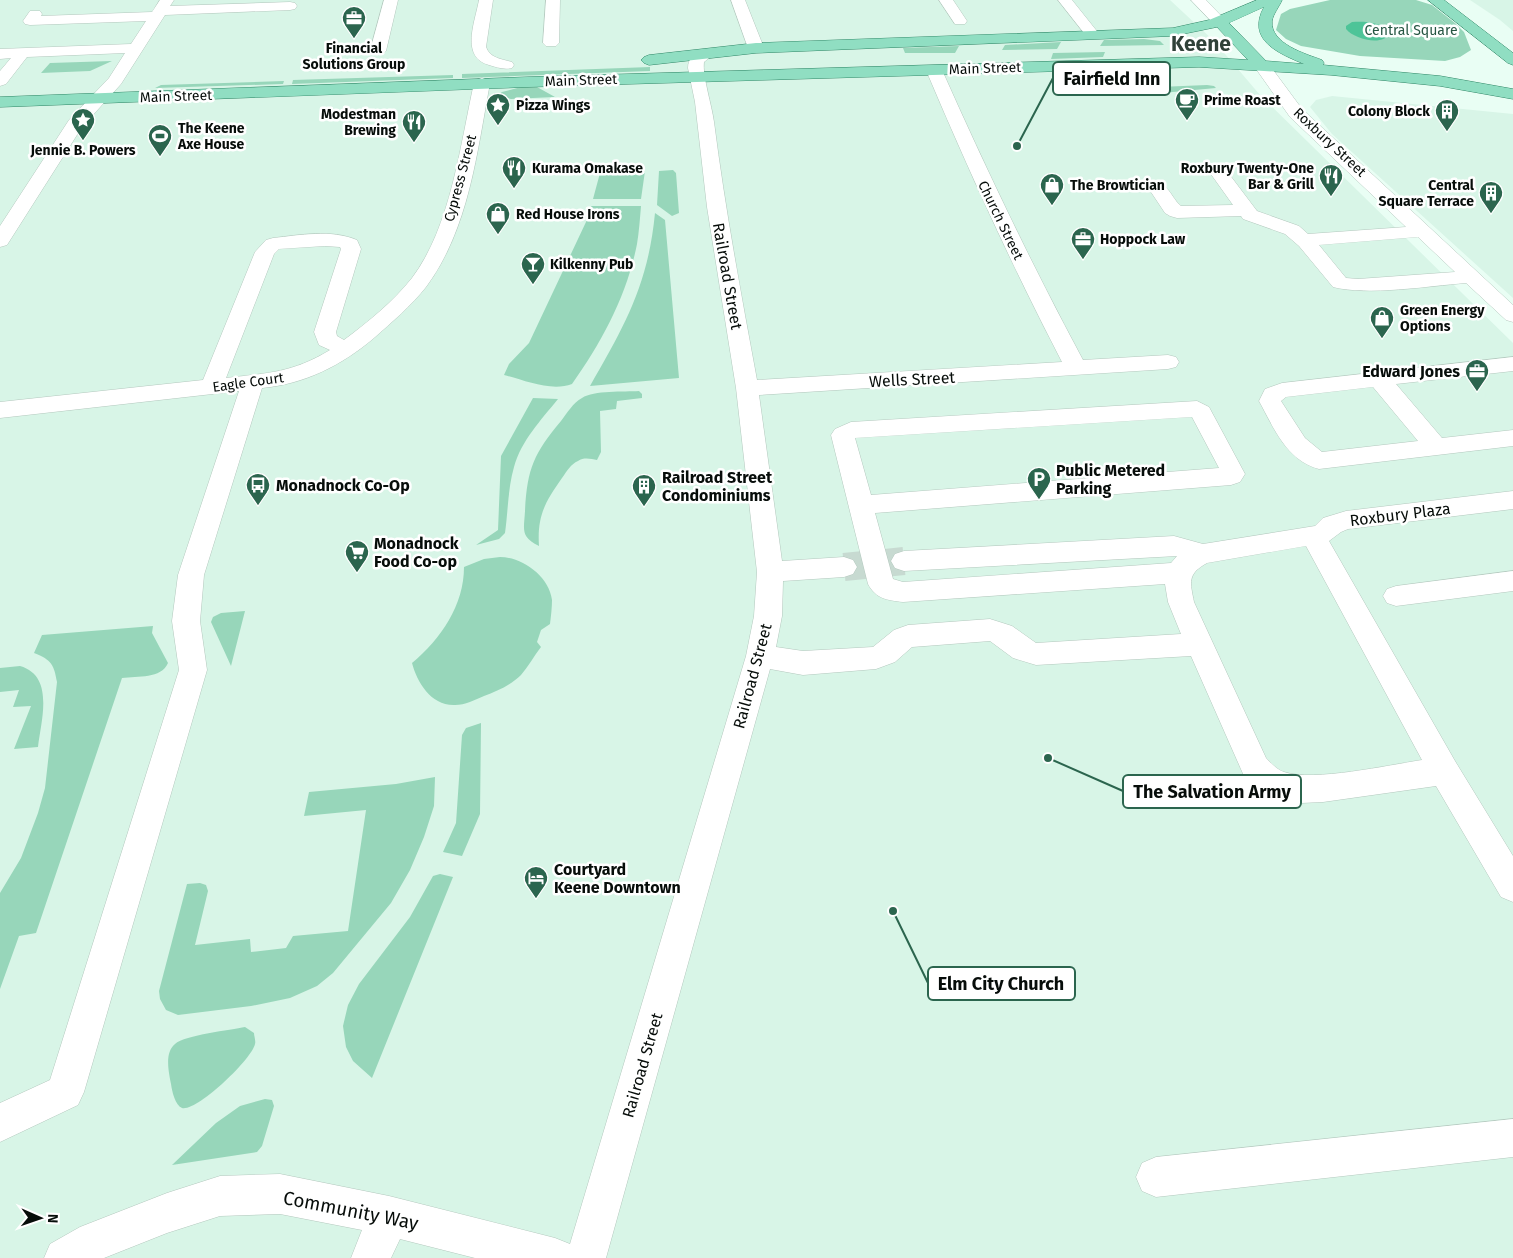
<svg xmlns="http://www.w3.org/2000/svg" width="1513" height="1258" font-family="'Fira Sans',sans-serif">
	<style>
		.built { fill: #d8f5e7 }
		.green { fill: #97d6ba }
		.water { fill: #4ec498 }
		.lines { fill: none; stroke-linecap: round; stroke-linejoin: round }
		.minor-tunnel { stroke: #c7dad1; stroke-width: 28; stroke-dasharray: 28 14; stroke-linecap: butt }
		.minor-casing { stroke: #b4c8be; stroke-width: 1 }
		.major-casing { stroke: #308767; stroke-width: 1 }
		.minor { fill: #fff; fill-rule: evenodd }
		.major { fill: #90dec2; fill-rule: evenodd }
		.labels { text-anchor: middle; stroke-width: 5; stroke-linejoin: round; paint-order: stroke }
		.far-park-label { font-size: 14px; fill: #265643; stroke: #fff }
		.far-poi-label { font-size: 14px; font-weight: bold; fill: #070d0a; stroke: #fff; text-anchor: start }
		.far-street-label { font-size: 14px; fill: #070d0a; stroke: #fff }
		.street-label { font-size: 16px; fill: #070d0a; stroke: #fff }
		.poi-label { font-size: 16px; font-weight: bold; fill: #070d0a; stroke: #fff; text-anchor: start }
		.near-street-label { font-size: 19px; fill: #070d0a; stroke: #fff }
		.far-town-label { font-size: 21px; font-weight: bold; fill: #304139; stroke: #fff }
		.leader { fill: none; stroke: #2b654e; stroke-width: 2 }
		.callout-dot { fill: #2b654e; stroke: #fff; stroke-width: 2 }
		.callout { fill: #fff; stroke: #2b654e; stroke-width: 2 }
		.callout-label { font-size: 18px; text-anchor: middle; font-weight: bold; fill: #070d0a }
	</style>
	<rect width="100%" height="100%" fill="#e9fef4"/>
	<!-- built -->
	<path class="built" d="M0 0H1170L1214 41 1260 95 1513 343V1258H0Z
		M1470 0H1513V31L1500 20Z
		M1332 96 1513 114V298L1332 134 1310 107 1316 100Z"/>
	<!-- green -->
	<path class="green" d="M1330 0H1416L1432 5 1455 23 1464 32 1471 50 1460 57 1445 61 1360 56 1301 46 1286 39 1276 30 1281 14 1290 9Z
		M1144 39 1160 41 1164 45 1100 46 1104 40Z
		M1061 42 1057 49 1002 50 1005 45Z
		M959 46 955 53H905L903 48Z
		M1105 52 1103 57 1051 59 1053 53Z
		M112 61 90 71 41 73 50 63Z
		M650 67V71L462 78V74Z
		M453 75V78L292 84 293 80Z
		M284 81 283 84 155 88 161 85Z
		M1207 85 1214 86 1216 88 1162 93 1159 87Z
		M521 87H537L555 97 511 99 497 96 502 92Z
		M673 170 676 173 679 213 672 216 657 205 659 171Z
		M645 171 641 199H593L600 173Z
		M591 206H641C640 218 639 232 637 244 627 295 602 342 572 384 551 392 524 380 504 375L509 364 529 343 586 222Z
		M655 213 665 220 679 378 590 386C625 325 648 285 655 213Z
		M639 391 642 394V398L617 401 616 409 600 411 601 452 597 460C591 459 584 457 578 461 571 464 567 471 562 478 545 502 537 516 539 546 520 536 524 530 525 511 527 469 534 453 561 421 567 413 573 403 582 398 594 390 624 392 639 391Z
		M533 398 558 399C541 420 521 441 514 467 508 487 508 512 505 533L499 539 476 545 498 530 501 456Z
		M500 557C522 557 549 576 552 600 552 607 551 616 550 624L541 630 537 642 541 647C534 656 528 667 521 675 511 685 497 691 484 696 475 700 465 705 455 705 431 706 417 682 412 663 441 639 464 605 464 567L484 559Z
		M245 611 231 666 211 622 213 617 221 613Z
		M153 626 152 633 168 663C161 679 138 676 122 678L36 933 19 936 0 989V893L21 858 38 813 45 788 57 682C54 665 52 660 34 653L42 635Z
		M20 666C55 676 41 721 38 747L14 749 31 706 13 707 19 690 0 692V668Z
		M481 723 480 814 462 856 443 852 456 823 462 735 466 728Z
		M435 777 434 806 424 837 410 870 391 903 333 973 317 986 290 998 251 1006 178 1015 166 1010 160 999 159 991 187 884 200 883 206 885 208 891 195 945 250 939 251 952 286 948 293 936 348 931 366 810 304 816 309 792 396 784Z
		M440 874 453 877 372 1078 353 1061 346 1047 343 1026 348 1005 359 984 410 917 433 876Z
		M245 1027 254 1033C254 1036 256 1041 255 1044 252 1059 197 1112 182 1108 175 1105 172 1091 171 1084 169 1073 164 1053 175 1044 185 1035 231 1030 245 1027Z
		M265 1099 272 1100 274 1106 262 1146 257 1152 172 1165 216 1123 240 1106Z"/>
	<!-- water -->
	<path class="water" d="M1352 22C1365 21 1382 22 1390 33 1383 47 1354 39 1346 29V26Z"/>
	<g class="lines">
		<!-- minor-tunnel -->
		<path class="minor-tunnel" d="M844 567 904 561"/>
		<!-- minor casing -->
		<g class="minor-casing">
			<path id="minor" d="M160 0H174L170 6 290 2 295 3 297 6 295 9 290 10 165 15 121 84 82 127 7 245 0 247V226L69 120 109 78 125 53 27 57 6 84 0 86V71L11 58 0 59V49L131 44 146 21 30 25 25 24 23 21 30 11H40L42 14 41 16 152 12Z
				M384 0H398L386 51 383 54H373L370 51Z
				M479 0H493L486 47C490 58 501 59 512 62L514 65 512 68C504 70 496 67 489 65 460 57 475 22 479 0Z
				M546 0H560L559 43 556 46H546L543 43Z
				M731 0H745L764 48 761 51H751L748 48Z
				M939 0H953L967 21 965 24H955Z
				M1058 0H1072L1100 35 1098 38H1088Z
				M1191 0H1206L1226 21 1224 24H1214Z
				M706 49 711 51 714 54 704 62C702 75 712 106 714 122 725 208 741 294 757 380L1062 362C1012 266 968 169 926 70L928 67H940L942 70C986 169 1032 265 1083 360L1168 355 1176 357 1179 362 1176 367 1168 369 759 395 782 561 844 557 853 560 857 567 853 574 844 577 783 581 782 616 776 647 803 651 873 647 894 630 908 625 990 619 1012 626 1036 643 1181 634 1168 602 1165 584 903 602C887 600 876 599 868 584L831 435 835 429 851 422 1197 401 1209 407 1245 474 1240 482 1231 485 875 513 893 579 903 582 1171 563 1177 556 904 571 895 568 891 561 895 554 904 551 1174 536 1203 544 1315 526 1323 518 1346 511 1513 491V509L1348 529 1341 532 1329 541 1455 761 1513 856V902L1501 897 1436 786 1323 802 1301 803 1270 796 1257 790 1244 776 1191 656 1036 665 1013 658 990 641 912 647 895 662 876 669 803 675 770 669 606 1258H475L400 1239 391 1258H351L362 1230 280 1214 220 1216 167 1233 104 1258H44L50 1244 80 1227 167 1193 220 1176 280 1174 389 1196 555 1238 570 1244 746 656 754 616 757 572 736 388 707 207 695 102 688 68C688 57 696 52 706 49ZM1192 417 1219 468 871 495 855 438ZM1306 546 1422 760C1389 765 1313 782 1284 772 1277 770 1271 763 1266 758L1194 602C1190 582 1187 574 1207 563Z
				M1262 61 1268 63 1302 109 1513 305V322L1506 320 1466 283C1428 286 1368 296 1333 287L1299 246 1285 234 1243 219 1241 216 1177 218 1170 216 1165 213 1149 189 1152 185C1169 181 1170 197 1181 206L1233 205 1208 170 1211 166 1217 165 1223 166 1257 211 1299 226 1308 234 1406 227 1290 117 1254 66 1256 63ZM1418 237 1455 272 1358 279 1346 278 1319 245Z
				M482 78 488 80 490 83C477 152 469 229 426 287 411 306 392 322 374 338 342 365 305 384 262 388L204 575 200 621 207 670 84 1092 78 1105 0 1142V1103L50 1080 179 670 172 621 178 575 239 391 0 418V402L203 380 255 252 266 240 273 238C300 235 331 229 357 240L361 249 336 332 337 336 344 340C368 322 393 302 412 278 451 226 460 146 474 83L476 80ZM325 246 340 247 341 249 314 332 319 345 330 350C292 373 268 373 226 378L274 254 279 249Z
				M1513 357V371L1396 384 1442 438 1513 430V446L1319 469C1286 460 1274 428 1259 401L1265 389 1282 383ZM1373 387 1418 441 1322 452 1305 438 1281 401 1286 397Z
				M1513 571V591L1396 606 1387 603 1383 596 1387 589 1396 586Z
				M1513 1119V1157L1156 1197 1142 1191 1136 1177 1142 1163 1156 1157Z"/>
		</g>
		<!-- major casing -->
		<g class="major-casing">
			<path id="major" d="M1257 0H1282C1279 7 1273 14 1272 21 1270 44 1306 54 1322 60L1324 63 1323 65 1440 76 1513 89V99L1440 86 1331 75 1199 67 528 87 0 107V97L528 77 1199 57 1248 60 1217 27 1173 36 756 53 649 65 644 63 641 60 644 57 649 55 756 43 1173 28 1209 20ZM1264 7C1246 40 1278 53 1304 64L1266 61 1229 23Z
				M1428 0H1444L1513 53V65L1508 63Z"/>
		</g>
		<!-- minor -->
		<use href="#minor" class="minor"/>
		<!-- major -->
		<use href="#major" class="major"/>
	</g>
	<!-- icons -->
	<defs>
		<g id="office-pin" transform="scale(1.25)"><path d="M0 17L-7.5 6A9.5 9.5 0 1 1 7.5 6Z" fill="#2b654e" stroke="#fff"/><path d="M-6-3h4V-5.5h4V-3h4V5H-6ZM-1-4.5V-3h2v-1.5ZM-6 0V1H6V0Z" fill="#fff"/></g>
		<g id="cafe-pin" transform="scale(1.25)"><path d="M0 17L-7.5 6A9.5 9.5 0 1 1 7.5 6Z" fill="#2b654e" stroke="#fff"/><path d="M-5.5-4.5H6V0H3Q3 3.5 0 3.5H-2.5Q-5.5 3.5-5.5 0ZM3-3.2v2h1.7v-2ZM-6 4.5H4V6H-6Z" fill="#fff"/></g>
		<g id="sight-pin" transform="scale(1.25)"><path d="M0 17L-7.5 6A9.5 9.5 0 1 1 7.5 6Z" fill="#2b654e" stroke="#fff"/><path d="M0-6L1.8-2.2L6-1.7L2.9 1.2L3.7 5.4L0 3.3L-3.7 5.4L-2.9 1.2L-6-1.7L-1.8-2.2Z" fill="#fff"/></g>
		<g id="building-pin" transform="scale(1.25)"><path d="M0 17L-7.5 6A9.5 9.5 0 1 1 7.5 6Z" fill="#2b654e" stroke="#fff"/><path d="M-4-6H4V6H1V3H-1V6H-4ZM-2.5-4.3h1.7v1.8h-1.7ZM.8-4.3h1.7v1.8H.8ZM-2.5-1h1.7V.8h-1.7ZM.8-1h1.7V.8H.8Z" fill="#fff"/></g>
		<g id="restaurant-pin" transform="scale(1.25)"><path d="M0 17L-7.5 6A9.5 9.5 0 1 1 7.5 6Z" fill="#2b654e" stroke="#fff"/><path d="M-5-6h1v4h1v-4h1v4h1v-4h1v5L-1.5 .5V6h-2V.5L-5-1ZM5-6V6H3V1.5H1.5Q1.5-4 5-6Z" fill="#fff"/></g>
		<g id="stadium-pin" transform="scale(1.25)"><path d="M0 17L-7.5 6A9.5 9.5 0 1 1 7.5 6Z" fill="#2b654e" stroke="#fff"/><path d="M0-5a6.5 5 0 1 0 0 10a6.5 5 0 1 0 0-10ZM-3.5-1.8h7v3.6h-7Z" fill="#fff"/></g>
		<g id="shop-pin" transform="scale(1.25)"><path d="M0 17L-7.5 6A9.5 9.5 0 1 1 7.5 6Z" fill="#2b654e" stroke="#fff"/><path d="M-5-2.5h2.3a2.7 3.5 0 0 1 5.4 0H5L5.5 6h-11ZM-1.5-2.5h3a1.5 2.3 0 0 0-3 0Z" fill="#fff"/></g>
		<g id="bar-pin" transform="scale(1.25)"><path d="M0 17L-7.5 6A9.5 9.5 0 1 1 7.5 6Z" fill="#2b654e" stroke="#fff"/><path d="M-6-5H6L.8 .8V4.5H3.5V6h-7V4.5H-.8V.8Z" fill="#fff"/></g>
		<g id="parking-pin" transform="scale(1.25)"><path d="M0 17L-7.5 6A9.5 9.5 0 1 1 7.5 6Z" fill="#2b654e" stroke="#fff"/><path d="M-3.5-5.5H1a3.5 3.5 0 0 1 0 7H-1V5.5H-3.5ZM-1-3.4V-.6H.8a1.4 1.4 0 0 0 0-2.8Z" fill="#fff"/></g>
		<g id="bus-pin" transform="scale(1.25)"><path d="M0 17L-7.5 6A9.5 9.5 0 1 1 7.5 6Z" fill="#2b654e" stroke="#fff"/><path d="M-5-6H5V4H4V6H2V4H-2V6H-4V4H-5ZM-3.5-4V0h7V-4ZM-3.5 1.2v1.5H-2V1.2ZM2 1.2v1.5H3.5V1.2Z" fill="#fff"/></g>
		<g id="supermarket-pin" transform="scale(1.25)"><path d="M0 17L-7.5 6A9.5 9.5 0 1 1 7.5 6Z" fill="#2b654e" stroke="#fff"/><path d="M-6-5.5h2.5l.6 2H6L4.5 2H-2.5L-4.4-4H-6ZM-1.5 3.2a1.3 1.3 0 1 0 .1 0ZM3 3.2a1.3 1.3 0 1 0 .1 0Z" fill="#fff"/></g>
		<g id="hotel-pin" transform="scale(1.25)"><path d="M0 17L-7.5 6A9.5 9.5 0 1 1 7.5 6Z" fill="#2b654e" stroke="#fff"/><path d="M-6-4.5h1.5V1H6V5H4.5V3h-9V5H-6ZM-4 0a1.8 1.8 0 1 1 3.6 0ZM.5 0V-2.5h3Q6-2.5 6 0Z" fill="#fff"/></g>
	</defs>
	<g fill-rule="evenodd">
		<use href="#office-pin" x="354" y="18"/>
		<use href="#cafe-pin" x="1187" y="100"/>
		<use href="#sight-pin" x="498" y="105"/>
		<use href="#building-pin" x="1447" y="111"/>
		<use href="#sight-pin" x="83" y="120"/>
		<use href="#restaurant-pin" x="414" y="122"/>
		<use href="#stadium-pin" x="160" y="136"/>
		<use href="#restaurant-pin" x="514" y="168"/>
		<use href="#restaurant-pin" x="1331" y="176"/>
		<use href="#shop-pin" x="1052" y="185"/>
		<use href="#building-pin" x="1491" y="193"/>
		<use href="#shop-pin" x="498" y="214"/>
		<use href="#office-pin" x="1083" y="239"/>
		<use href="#bar-pin" x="533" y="264"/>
		<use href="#shop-pin" x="1382" y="318"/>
		<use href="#office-pin" x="1477" y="371"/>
		<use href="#parking-pin" x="1039" y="479"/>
		<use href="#bus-pin" x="258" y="485"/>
		<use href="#building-pin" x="644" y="486"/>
		<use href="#supermarket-pin" x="357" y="552"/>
		<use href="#hotel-pin" x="536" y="878"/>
	</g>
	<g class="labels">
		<!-- far-park labels -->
		<g class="far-park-label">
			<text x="1411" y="35">Central Square</text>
		</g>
		<!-- far-poi labels -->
		<g class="far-poi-label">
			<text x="354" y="53" text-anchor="middle">Financial<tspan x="354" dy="16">Solutions Group</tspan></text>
			<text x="1204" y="105">Prime Roast</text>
			<text x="516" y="110">Pizza Wings</text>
			<text x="1430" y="116" text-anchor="end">Colony Block</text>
			<text x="396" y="119" text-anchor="end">Modestman<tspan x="396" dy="16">Brewing</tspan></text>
			<text x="178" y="133">The Keene<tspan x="178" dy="16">Axe House</tspan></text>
			<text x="83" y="155" text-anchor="middle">Jennie B. Powers</text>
			<text x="532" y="173">Kurama Omakase</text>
			<text x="1314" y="173" text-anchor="end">Roxbury Twenty-One<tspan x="1314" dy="16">Bar &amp; Grill</tspan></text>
			<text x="1070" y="190">The Browtician</text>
			<text x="1474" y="190" text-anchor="end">Central<tspan x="1474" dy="16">Square Terrace</tspan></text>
			<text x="516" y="219">Red House Irons</text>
			<text x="1100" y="244">Hoppock Law</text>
			<text x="550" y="269">Kilkenny Pub</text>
			<text x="1400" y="315">Green Energy<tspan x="1400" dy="16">Options</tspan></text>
		</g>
		<!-- far-street labels -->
		<g class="far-street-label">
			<text transform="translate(985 68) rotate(-2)" y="5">Main Street</text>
			<text transform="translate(581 80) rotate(-2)" y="5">Main Street</text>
			<text transform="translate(176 96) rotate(-2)" y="5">Main Street</text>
			<text transform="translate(1330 142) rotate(43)" y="5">Roxbury Street</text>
			<text transform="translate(460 178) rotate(-75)" y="5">Cypress Street</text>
			<text transform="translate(1001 220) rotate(64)" y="5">Church Street</text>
			<text transform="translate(248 382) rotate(-8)" y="5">Eagle Court</text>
		</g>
		<!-- street labels -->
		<g class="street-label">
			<text transform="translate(728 276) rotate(80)" y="6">Railroad Street</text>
			<text transform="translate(912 379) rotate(-3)" y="6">Wells Street</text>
			<text transform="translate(1400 514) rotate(-7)" y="6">Roxbury Plaza</text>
			<text transform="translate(752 676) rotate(-75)" y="6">Railroad Street</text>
			<text transform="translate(642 1065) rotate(-74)" y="6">Railroad Street</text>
		</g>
		<!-- poi labels -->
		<g class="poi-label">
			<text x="1460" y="377" text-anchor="end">Edward Jones</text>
			<text x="1056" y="476">Public Metered<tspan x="1056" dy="18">Parking</tspan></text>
			<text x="662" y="483">Railroad Street<tspan x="662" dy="18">Condominiums</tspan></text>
			<text x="276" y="491">Monadnock Co-Op</text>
			<text x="374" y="549">Monadnock<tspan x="374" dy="18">Food Co-op</tspan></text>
			<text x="554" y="875">Courtyard<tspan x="554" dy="18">Keene Downtown</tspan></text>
		</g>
		<!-- near-street labels -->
		<g class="near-street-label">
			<text transform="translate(351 1210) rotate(11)" y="7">Community Way</text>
		</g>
		<!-- far-town labels -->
		<g class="far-town-label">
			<text x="1201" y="51">Keene</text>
		</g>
	</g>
	<!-- callouts -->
	<path class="leader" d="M1017 146L1053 78M1048 758L1123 791M893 911L928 983"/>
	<g class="callout-dot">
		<circle cx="1017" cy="146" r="5"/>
		<circle cx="1048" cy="758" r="5"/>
		<circle cx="893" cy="911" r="5"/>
	</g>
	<g class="callout">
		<rect x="1053" y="62" width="117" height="33" rx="5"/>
		<rect x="1123" y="775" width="178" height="33" rx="5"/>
		<rect x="928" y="967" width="147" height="33" rx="5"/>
	</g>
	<g class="callout-label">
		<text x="1112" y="85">Fairfield Inn</text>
		<text x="1212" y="798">The Salvation Army</text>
		<text x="1001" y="990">Elm City Church</text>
	</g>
	<!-- north arrow -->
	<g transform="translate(40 1218) rotate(92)" stroke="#ffffff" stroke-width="4" paint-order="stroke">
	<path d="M0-4L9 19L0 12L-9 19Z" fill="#070d0a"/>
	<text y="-8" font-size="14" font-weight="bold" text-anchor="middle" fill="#070d0a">N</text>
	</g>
</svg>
